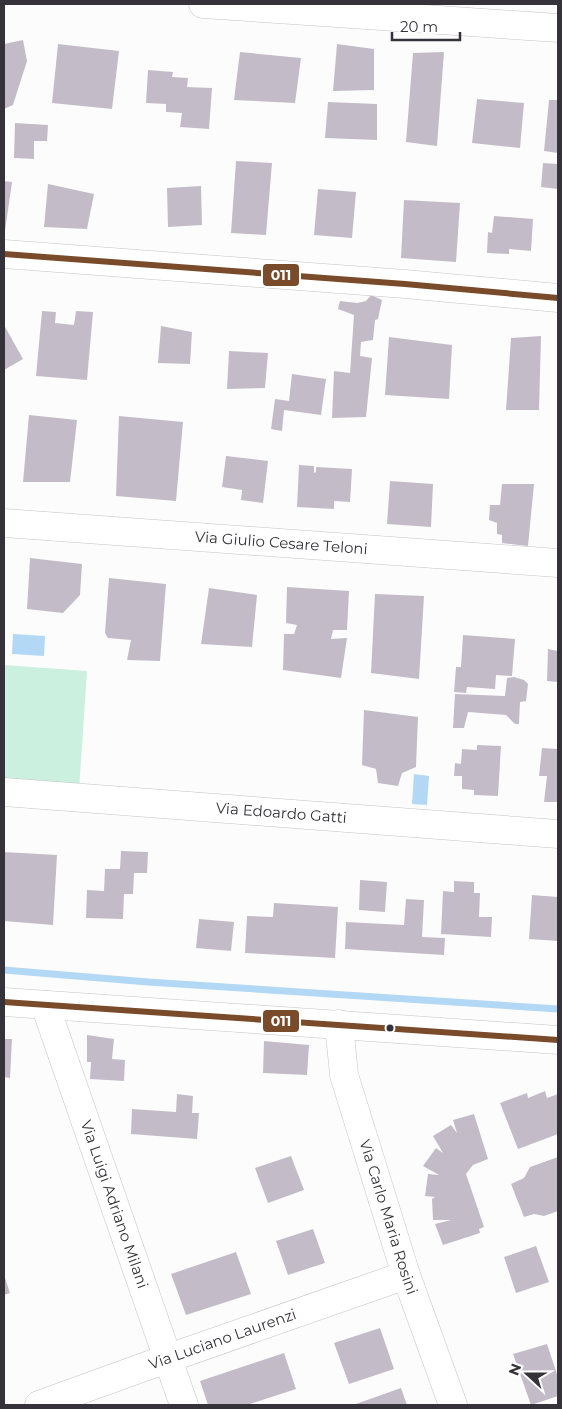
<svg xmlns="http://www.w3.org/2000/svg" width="562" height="1409" font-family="Montserrat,sans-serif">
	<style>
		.green { fill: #ccf0df }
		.water { fill: #b3d8f6 }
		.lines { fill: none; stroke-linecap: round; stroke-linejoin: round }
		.stream { stroke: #b3d8f6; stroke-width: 7 }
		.building { fill: #c3bcc8 }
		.minor-casing { stroke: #c5c3c7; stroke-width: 29 }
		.minor { stroke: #fff; stroke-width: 28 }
		.bus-1-casing { stroke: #fff; stroke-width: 10 }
		.bus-1 { stroke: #7a4b2a; stroke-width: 6 }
		.bus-dot { fill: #363239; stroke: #fff; stroke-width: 2 }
		.labels { text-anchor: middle; stroke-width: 4; stroke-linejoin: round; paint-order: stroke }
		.street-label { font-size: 15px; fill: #363239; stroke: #fff }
		.line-badge { stroke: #fff; stroke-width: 2 }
		.badge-label { font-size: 14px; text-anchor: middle; font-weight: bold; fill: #fff }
	</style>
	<rect width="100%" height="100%" fill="#fdfcfd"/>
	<!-- green -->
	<path class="green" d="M4 665 87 671 79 790 4 785Z"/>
	<!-- water -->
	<path class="water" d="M13 634 45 636 44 656 12 654Z
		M414 774 429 776 427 805 412 804Z"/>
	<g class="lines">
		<!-- stream -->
		<path class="stream" d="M4 970 148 982 558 1009"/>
	</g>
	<!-- building -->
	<path class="building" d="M23 40 27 61 13 105 4 109V44Z
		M58 44 119 51 112 109 52 103Z
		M337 44 374 49V90L333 91Z
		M240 52 301 58 295 103 234 100Z
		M444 52 437 146 406 142 413 53Z
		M148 70 173 72 172 77 188 78 187 87 212 88 209 129 180 127 182 113 166 112V104L146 103Z
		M477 99 524 103 520 148 472 143Z
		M549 100H558V153L544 151Z
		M328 102 377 104V140L325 138Z
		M15 123 48 125 47 141H34V159L14 158Z
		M236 161 272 163 266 235 231 233Z
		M543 163 558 164V189L541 187Z
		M4 181 12 182 5 231H4Z
		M48 184 94 194 87 229 44 227Z
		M201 186 202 225 168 227 167 188Z
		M318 189 356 192 352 238 314 235Z
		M404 200 460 203 456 262 401 258Z
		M494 216 533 219 531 251 509 249V254L487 253 488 232 492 233Z
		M371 295 382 300 378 319 375 320 373 340 361 342 360 356 372 358 366 417 332 418 334 371 350 373 354 315 338 309 340 301 357 303 366 301Z
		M42 311 56 312 55 323 74 325 76 311 93 312 87 380 36 376Z
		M4 325 23 359 4 370Z
		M161 326 192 332 190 364 158 363Z
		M541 336 539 410H506L511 338Z
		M389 337 452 345 449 399 385 395Z
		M229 351 268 353 265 388 227 389Z
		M292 374 326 379 321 415 284 410 282 431 271 429 275 399 289 401Z
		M29 415 77 420 70 482H23Z
		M119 416 183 422 176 501 116 496Z
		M226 456 268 461 263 503 241 500 242 490 222 487Z
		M299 465 314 466V473L316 472V467L352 469 350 502 334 501V509L297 507Z
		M390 481 433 484 431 527 387 524Z
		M502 484H534L528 546 502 543V535L497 534V523L489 520 490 505H500Z
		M30 558 82 564 80 595 63 613 27 609Z
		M109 578 166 584 160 661 127 660 131 640 108 638 105 633Z
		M287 587 349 591 347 630H333L331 639 347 638 341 678 283 670 284 634H294L297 625 286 623Z
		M209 588 257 595 252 647 201 644Z
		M375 594 424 596 419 679 371 673Z
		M463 635 515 639 512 676 496 675 495 689 467 687 466 693 454 692 456 667H461Z
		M548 649 558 651V682L547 681Z
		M514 677 524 680 528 684 526 701 520 702 519 724H515L506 715 468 712 464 728H453L455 694 505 696 507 678Z
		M364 710 418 717 416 767 402 773 398 786 378 783 376 769 362 765Z
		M477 745 501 746 498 796 474 795V790L462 789V776H454L455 763 461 764 462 749 477 750Z
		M542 748 558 749V802H544L547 776H539Z
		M121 851 148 852 147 873H134L133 894H124L123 919 86 918 87 890 104 891 105 869H120Z
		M4 852 57 855 53 925 4 921Z
		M360 880 387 882 385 912 359 910Z
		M454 881 474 882V893H480L479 917H492L491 937 441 934 443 891 454 892Z
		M532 895 558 897V941L529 939Z
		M406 899 424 900 422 937 445 938 444 955 345 949 346 922 404 925Z
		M274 903 338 907 335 958 245 953 247 916 273 917Z
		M199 919 234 922 231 951 196 948Z
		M87 1035 114 1039 112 1059 125 1060 124 1081 90 1079 91 1062H87Z
		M4 1039H12L10 1078 4 1077Z
		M264 1041 309 1045 307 1075 263 1073Z
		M545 1091 547 1098 558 1094V1134L518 1149 500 1103 527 1093 528 1098Z
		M177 1094 193 1096 192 1113H199L197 1139 131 1134 132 1109 176 1112Z
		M474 1114 488 1159 473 1165 466 1174 484 1227 479 1229 480 1233 443 1245 435 1224 451 1220H433L432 1199 435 1197 425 1196 428 1174 439 1175 423 1166 436 1148 443 1153 433 1136 451 1125 457 1133 453 1120Z
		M291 1156 304 1190 268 1203 255 1168Z
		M558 1157V1211L544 1216 534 1214 524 1217 511 1184 524 1178 530 1167Z
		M313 1229 325 1263 288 1275 276 1241Z
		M536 1246 549 1282 516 1293 504 1257Z
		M236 1252 251 1294 186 1315 171 1274Z
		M4 1275 10 1293 4 1295Z
		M380 1328 394 1369 349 1384 334 1343Z
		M547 1344 558 1377V1396L531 1405 513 1354Z
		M284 1353 296 1389 247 1405H208L200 1381Z
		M401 1388 407 1405H353Z"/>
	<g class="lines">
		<!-- minor casing -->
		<g class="minor-casing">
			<g id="minor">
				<path d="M203 4 558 28"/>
				<path d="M4 254 405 284 558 298"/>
				<path id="s1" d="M4 523 558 563"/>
				<path id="s2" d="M4 792 558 834"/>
				<path d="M4 1002 558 1040"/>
				<path id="s3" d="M45 1005 184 1405"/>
				<path id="s4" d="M339 1024 344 1075 406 1275 453 1405"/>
				<path id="s5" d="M39 1405 169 1358 406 1275"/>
			</g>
		</g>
		<!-- minor -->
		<use href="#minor" class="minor"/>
		<!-- bus-1 casing -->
		<g class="bus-1-casing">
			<path id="bus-1" d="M4 254 405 284 558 298
				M4 1002 558 1040"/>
		</g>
		<!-- bus-1 -->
		<use href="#bus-1" class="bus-1"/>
	</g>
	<!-- markers -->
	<circle class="bus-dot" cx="390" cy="1028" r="4.5"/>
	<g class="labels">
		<!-- street labels -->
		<g class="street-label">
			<text dy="5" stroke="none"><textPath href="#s1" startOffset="278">Via Giulio Cesare Teloni</textPath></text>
			<text dy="5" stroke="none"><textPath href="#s2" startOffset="278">Via Edoardo Gatti</textPath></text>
			<text dy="5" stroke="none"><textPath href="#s3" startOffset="211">Via Luigi Adriano Milani</textPath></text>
			<text dy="5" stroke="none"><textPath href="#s4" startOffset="200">Via Carlo Maria Rosini</textPath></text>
			<text dy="5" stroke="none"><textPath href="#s5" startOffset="195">Via Luciano Laurenzi</textPath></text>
		</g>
	</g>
	<g class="line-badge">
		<rect x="262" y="263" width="38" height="24" rx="5" fill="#7a4b2a"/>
		<rect x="262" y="1009" width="38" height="24" rx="5" fill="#7a4b2a"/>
	</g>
	<g class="badge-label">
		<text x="281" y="280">011</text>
		<text x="281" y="1026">011</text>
	</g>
	<!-- border -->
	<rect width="562" height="1409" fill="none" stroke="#363239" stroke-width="10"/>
	<!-- north arrow -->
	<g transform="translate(527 1374) rotate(291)" stroke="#ffffff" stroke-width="4" paint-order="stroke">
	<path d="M0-4L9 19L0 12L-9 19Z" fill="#363239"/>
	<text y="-8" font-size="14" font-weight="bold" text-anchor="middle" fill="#363239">N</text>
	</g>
	<!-- scale -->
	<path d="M392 32v8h68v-8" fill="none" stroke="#363239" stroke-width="2.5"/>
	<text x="400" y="32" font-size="15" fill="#363239" stroke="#ffffff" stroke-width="4" paint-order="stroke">20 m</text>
</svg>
